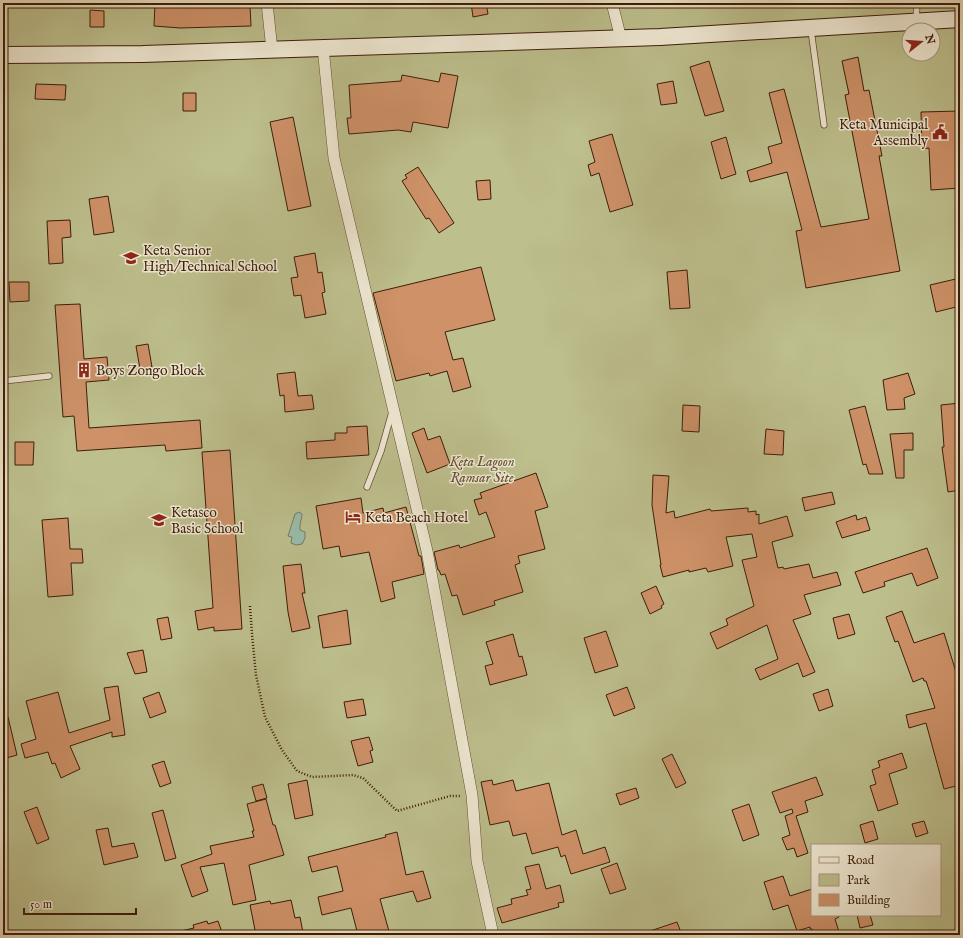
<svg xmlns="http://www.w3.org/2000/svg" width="963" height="938" font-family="'IM FELL English',serif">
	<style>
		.green { fill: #bdbf8d; stroke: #7c6e4b; fill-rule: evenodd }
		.water { fill: #98bdab; stroke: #737d6a }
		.building { fill: #ce9168; stroke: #3c1d09 }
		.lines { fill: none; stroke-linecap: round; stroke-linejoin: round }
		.lane-casing { stroke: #674d36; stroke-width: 7 }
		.street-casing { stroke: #674d36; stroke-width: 12 }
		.secondary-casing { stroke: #3c1d09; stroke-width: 18 }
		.path { stroke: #3c1d09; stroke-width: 2.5; stroke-dasharray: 1 2; stroke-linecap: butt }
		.lane { stroke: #f0ead5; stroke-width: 5.5 }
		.street { stroke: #f0ead5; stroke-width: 11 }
		.secondary { stroke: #f0ead5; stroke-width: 16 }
		.labels { text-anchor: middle; stroke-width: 3; stroke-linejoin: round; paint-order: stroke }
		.poi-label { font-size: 14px; fill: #3c1d09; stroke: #f0ead5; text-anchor: start }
		.park-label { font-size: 14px; font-style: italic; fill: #634e31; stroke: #f0ead5 }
	</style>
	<rect width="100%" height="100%" fill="#e8debf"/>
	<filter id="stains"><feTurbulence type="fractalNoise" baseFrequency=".005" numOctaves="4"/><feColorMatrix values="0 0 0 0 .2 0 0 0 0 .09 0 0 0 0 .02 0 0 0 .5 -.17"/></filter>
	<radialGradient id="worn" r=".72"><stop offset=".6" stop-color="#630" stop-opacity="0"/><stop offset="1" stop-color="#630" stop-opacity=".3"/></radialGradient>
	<!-- green -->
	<path class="green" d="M3 3H960V935H3ZM909 30H933V54H909ZM812 845H940V915H812Z"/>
	<!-- water -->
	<path class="water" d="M299 512 302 514C302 519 299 524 300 530L305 532V538L302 544 296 545 291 543 292 537 288 536 295 514Z"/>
	<!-- building -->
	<path class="building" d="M155 3H221V7L250 6 251 26 180 28 154 26Z
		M471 3H486L488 14 473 17Z
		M90 10 104 11V27H90Z
		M858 57 864 91 869 90 882 156H879L900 271 806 288 796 231 802 230 787 172 750 182 747 171 772 163 768 147 782 143 769 93 784 89 821 227 869 219 845 95 849 94 842 61Z
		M709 61 724 111 705 116 690 67Z
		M441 73 458 76 448 128 413 122 411 132 398 130 349 134 347 118H351L349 85 401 81 402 75 439 82Z
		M673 81 677 103 661 105 657 84Z
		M36 84 66 85 65 100 35 99Z
		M183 93H196V111H183Z
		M960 111V188L931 190 929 148 922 149 921 112Z
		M293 117 311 206 288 211 270 122Z
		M612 134 633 205 610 212 599 173 591 176 588 165 595 162 589 141Z
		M726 137 736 174 721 179 711 142Z
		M418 167 454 223 439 233 429 218 426 219 402 181 407 178 405 175Z
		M490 180 491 199 478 200 476 181Z
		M108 196 114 232 94 235 89 199Z
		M70 220 71 237 62 238 63 263 49 264 47 221Z
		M315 253 318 273 322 272 325 292 322 293 326 314 305 318 301 295 294 296 291 278 298 277 294 257Z
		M481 267 495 320 445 332 453 360 463 358 471 387 453 392 447 371 430 376 429 373 396 381 373 293Z
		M687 270 690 308 670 309 667 272Z
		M960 278V306L936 312 930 285Z
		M9 282H29V301L10 302Z
		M80 304 84 359 107 357 109 380 86 382 89 428 200 420 202 448 166 451 165 445 77 451 74 416 63 417 55 305Z
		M148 344 152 367 140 369 136 346Z
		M295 372 298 396 312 395 314 409 285 412 284 395 280 396 277 374Z
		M908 373 915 394 904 398 905 409 887 410 883 380Z
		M960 403V490L948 492 942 447H944L941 405Z
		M683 405 700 406 699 432 682 431Z
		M865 406 883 474H869L866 464 863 465 849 410Z
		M367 426 369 455 307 459 306 442 335 440V433H347V427Z
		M424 428 428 440 440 436 450 464 427 473 412 433Z
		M766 429 784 431 783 455 764 454Z
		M913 433V450H904V478H896L890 434Z
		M15 442H34L33 465H15Z
		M230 450 242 629 214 631V627L198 630 195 611 213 608 202 452Z
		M536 473 548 507 535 511 545 549 518 556 520 563 515 565 523 592 494 601 495 605 463 615 457 595 452 596 445 574 441 575 439 570H438L434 552 459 545 460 548 495 537 486 512 479 515 474 500 482 498 480 493Z
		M653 475 669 476 666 513 674 511 675 518 710 509 711 511 748 508V512L756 511V515L759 514V524L787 516 793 536 772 542 778 568 783 567 784 569 809 564 813 578 837 572 841 585 804 595 811 614 793 620 815 672 803 677 798 663 760 680 755 669 778 659 767 625 717 649 710 633 728 625 726 619 754 606 742 560 757 557 752 534 726 537 733 566 708 572 706 568 689 572V570L663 577 660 565H661L652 505Z
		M832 492 835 504 805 511 802 498Z
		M361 498 363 513 383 508 384 513 406 507 419 556H421L424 574 392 582 395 598 381 602 369 552 341 557 339 546 323 549 316 506Z
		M856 515 857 520 866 517 870 530 842 538 836 522Z
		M68 518 70 549H82L83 563H71L73 595 48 597 42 520Z
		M927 548 938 578 917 586 912 573 884 582 885 586 863 593 855 572Z
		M301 564 305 593H302L310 628 292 632 288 612 283 566Z
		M656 586 664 604 661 606 662 608 650 614 641 593Z
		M347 610 351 644 323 648 318 616Z
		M902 611 914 643 944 633 960 685V785L944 789 926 723 909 728 906 715 935 708 926 681H924L923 678 913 682 898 641 895 642 886 617Z
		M849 614 855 634 838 639 833 618Z
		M168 617 172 638 161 640 157 619Z
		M606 631 618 666 595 673 584 638Z
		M513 634 519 657 522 656 527 675 490 685 485 666 493 664 486 642Z
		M143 650 147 672 135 674 127 653Z
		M118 686 125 735 112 737V732L70 746 80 769 61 778 55 763 52 764 48 752 25 758 21 744 36 739 26 701 58 692 69 733 110 720 104 688Z
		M627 687 635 708 614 716 606 695Z
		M828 689 833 706 819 711 813 694Z
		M159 692 166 712 150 718 143 698Z
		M363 699 366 715 347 718 344 702Z
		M8 717 17 755 3 759V718Z
		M369 737 373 750 370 751 373 762 358 766 351 741Z
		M902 753 907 768 889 774 898 804 878 811 870 786 876 784 872 770 880 767 878 761Z
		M672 754 686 783 676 788 662 759Z
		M164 761 171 783 160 787 152 765Z
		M816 777 823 795 805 801 808 812 796 816 808 853 797 857 794 848 787 850 782 838 790 835 785 816 793 813 792 809 780 813 772 792Z
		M307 780 313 815 295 819 288 784Z
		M492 780 493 785 513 780 516 791 549 783 562 835 576 830 583 854 605 847 610 862 571 874 565 855 561 857 558 847 532 854 526 833 513 836 509 821 490 825 481 782Z
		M263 784 267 798 256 801 252 787Z
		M636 788 639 798 620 805 616 794Z
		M266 799 273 825H275L284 855 249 865 256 900 233 905 224 863 200 867 208 891 192 897 181 865 212 854 210 846 254 837 252 831H254L247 804Z
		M749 804 759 835 743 841 732 810Z
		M37 807 49 839 37 844 24 812Z
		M163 810 176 858 165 861 152 813Z
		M873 821 878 839 865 843 860 825Z
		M924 821 928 833 916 837 912 824Z
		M108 828 112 847 134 843 138 857 104 865 96 830Z
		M397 832 406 875 423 871 431 898 417 902 413 891 380 899 390 935H358L351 908 322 915 318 897 343 891 337 866 312 872 308 857 386 837 385 835Z
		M617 863 626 889 610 894 601 869Z
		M539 864 546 889 560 885 564 902 558 903 559 907 502 923 497 908 512 904 511 899 528 895 526 890 531 889 525 867Z
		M783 876 790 896 812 889V915H839V917L835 919 840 935H815L812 929H810V927L797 931 788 905 773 910 764 882Z
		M291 900 295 918 300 917 303 933 293 935H256L250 905 270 901 271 904Z
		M857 915H870L873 925 860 928Z
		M207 921 208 924 218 921 223 935H181V931L194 928 193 925Z
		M677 922 682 935H644V933Z"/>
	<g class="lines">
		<!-- lane casing -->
		<g class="lane-casing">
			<path id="lane" d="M916 21 917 3
				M811 30 824 125
				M3 381 49 376
				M367 487 381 451 392 412"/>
		</g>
		<!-- street casing -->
		<g class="street-casing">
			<path id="street" d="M267 3 272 50
				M612 3 621 39
				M323 47 334 158 427 551 472 795 477 861 493 935"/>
		</g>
		<!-- secondary casing -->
		<g class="secondary-casing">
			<path id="secondary" d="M3 55 143 54 660 37 960 19"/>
		</g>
		<!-- path -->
		<path class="path" d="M250 606 252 634 256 675 265 717 282 750 297 771 312 777 353 775 363 778 397 811 450 796H460"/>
		<!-- lane -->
		<use href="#lane" class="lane"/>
		<!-- street -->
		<use href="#street" class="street"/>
		<!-- secondary -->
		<use href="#secondary" class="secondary"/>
	</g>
	<!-- icons -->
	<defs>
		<g id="civic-bare" transform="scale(1.2)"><path d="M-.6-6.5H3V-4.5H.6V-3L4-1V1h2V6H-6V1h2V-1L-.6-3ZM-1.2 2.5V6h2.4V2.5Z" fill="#8f2418" stroke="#f0ead5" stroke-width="2.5" paint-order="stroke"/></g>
		<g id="school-bare" transform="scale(1.2)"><path d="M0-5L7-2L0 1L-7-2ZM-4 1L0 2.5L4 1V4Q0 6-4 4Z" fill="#8f2418" stroke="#f0ead5" stroke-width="2.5" paint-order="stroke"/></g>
		<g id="building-bare" transform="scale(1.2)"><path d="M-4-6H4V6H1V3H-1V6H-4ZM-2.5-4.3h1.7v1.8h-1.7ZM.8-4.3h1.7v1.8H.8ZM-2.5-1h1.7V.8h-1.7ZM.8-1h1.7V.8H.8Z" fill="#8f2418" stroke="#f0ead5" stroke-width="2.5" paint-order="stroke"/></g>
		<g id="hotel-bare" transform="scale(1.2)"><path d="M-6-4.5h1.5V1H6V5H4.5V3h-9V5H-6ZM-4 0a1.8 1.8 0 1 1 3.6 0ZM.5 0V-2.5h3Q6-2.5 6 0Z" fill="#8f2418" stroke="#f0ead5" stroke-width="2.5" paint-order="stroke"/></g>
	</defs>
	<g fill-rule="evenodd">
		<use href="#civic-bare" x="940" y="132"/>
		<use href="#school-bare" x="131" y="258"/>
		<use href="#building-bare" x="84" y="370"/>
		<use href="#hotel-bare" x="353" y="517"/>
		<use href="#school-bare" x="159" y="520"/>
	</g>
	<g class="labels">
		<!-- poi labels -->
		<g class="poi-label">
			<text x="928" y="129" text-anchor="end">Keta Municipal<tspan x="928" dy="16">Assembly</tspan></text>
			<text x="143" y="255">Keta Senior<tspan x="143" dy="16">High/Technical School</tspan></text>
			<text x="96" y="375">Boys Zongo Block</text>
			<text x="171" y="517">Ketasco<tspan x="171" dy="16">Basic School</tspan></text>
			<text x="365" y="522">Keta Beach Hotel</text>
		</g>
		<!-- park labels -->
		<g class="park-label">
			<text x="482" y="466">Keta Lagoon<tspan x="482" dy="16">Ramsar Site</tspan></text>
		</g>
	</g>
	<!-- margin -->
	<rect width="963" height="938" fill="none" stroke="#e8debf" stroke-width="16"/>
	<rect x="4" y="4" width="955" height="930" fill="none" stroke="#3c1d09" stroke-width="2"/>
	<rect x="8" y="8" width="947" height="922" fill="none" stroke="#3c1d09"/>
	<!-- legend -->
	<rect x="811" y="844" width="130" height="72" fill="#f0ead5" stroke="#a89883"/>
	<rect x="819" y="857" width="20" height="6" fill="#f0ead5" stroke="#a89883"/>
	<text x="847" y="864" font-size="12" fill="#3c1d09">Road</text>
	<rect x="819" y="874" width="20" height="12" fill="#bdbf8d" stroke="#a89883"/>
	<text x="847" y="884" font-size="12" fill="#3c1d09">Park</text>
	<rect x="819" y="894" width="20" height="12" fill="#ce9168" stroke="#a89883"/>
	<text x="847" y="904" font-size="12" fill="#3c1d09">Building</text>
	<!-- north arrow -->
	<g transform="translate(921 42) rotate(73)"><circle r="19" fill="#f0ead5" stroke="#a89883"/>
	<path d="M0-3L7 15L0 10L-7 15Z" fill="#8f2418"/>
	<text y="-6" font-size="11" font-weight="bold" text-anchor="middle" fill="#3c1d09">N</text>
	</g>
	<!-- scale -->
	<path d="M24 908v6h112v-6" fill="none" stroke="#3c1d09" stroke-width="2"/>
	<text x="30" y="908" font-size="12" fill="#3c1d09" stroke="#f0ead5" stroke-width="3" paint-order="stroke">50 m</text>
	<rect width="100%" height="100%" filter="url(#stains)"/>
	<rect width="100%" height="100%" fill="url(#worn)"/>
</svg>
